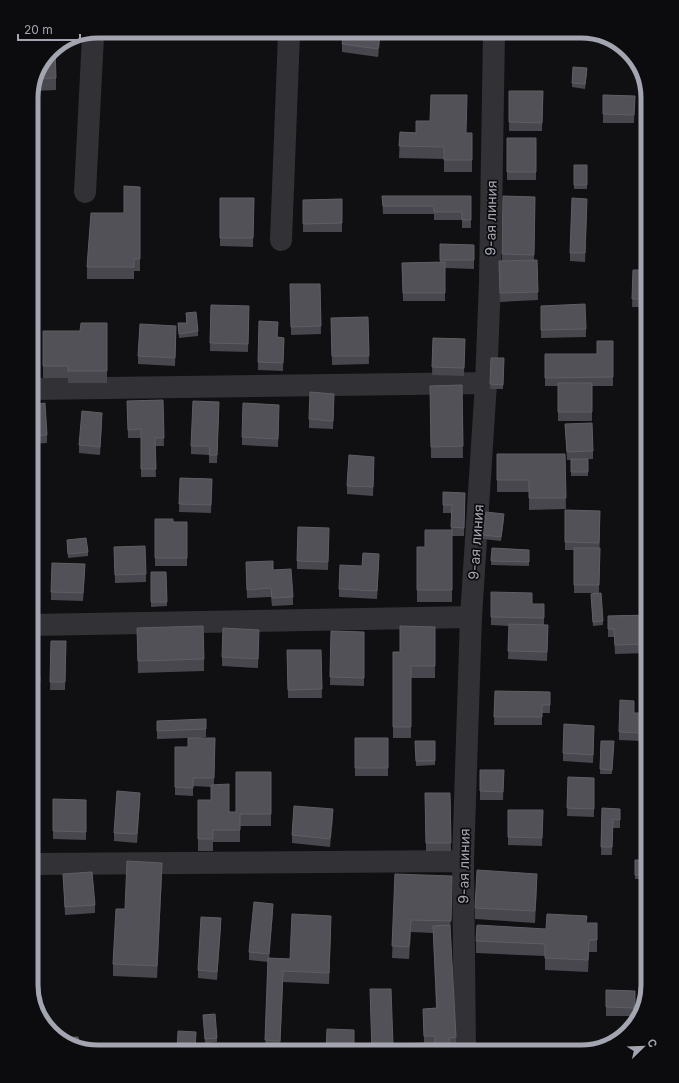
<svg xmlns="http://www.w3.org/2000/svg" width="679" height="1083" font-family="Inter,sans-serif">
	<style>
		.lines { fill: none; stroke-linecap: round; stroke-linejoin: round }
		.minor { stroke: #323236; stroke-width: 22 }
		.wall { fill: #47474d }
		.shaded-wall { fill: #2d2d31 }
		.building { fill: #515157; stroke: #5e5f65 }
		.labels { text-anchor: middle; stroke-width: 3.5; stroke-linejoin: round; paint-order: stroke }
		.street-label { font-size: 14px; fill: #a3a6b1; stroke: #0c0b0d }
		.rim { fill: none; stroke: #a3a6b1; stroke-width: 5 }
	</style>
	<rect width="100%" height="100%" fill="#101012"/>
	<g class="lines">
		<!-- minor -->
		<path class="minor" d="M85 192 93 36
			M281 240 289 34
			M31 389 486 383
			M31 625 471 617
			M31 864 463 861
			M465 1052 463 861 471 617 486 383 490 281 494 32"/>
	</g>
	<!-- wall -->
	<path class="wall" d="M344 33H381L378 57 342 52V44Z
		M51 51 56 78V90L33 91Z
		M587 73 585 89 572 87V83Z
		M509 91H543L542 131H509Z
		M603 95 635 96 634 123H603Z
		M400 132 472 133V172H444V159L399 158Z
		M507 138H536V180H507Z
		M574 165H587V189H574Z
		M140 187V271H134V279H87V267L124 213Z
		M382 196H471V228H462V220H434V214H383Z
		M503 196 535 197 534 260H537L538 300 500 302 499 261H502Z
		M220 198H254L253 247 220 246Z
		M342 199V232H303V200Z
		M587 207 585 262 570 261V253Z
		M440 244 474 245V269L445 268V301H403L402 263 440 262Z
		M633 270H648V307H632Z
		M290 284H320L321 334 291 335Z
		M211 305 249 315 248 352 210 351Z
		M541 306 586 329V337L541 338Z
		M186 313 198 331V336L179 338 178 323H186Z
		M368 317 369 364 332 365 331 318Z
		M107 323V383H68V378H43V331H80Z
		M176 335 175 366 138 364V356Z
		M277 337 284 338 283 371 258 370V362Z
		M433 338 465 339 464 376 432 375Z
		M613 341V386H592V421H558V386H545V354H597Z
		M491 358H504L503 389H490Z
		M462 385 463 458H431L430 386Z
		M31 396 38 404 47 435V443L31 444Z
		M163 400 164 446H155L156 477H141V438H128L127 401Z
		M334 402 333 429 309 428V419Z
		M219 410 217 463H209V455L191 454V446Z
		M279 414 278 447 242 445V437Z
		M102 421 100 455 79 453V445Z
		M565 424 593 451V459H588V476H571V460H567Z
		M497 454H565L566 509 529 510V492H497Z
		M374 465 373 496 347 494V486Z
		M180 478 212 479 211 513 179 512Z
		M443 492 465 493 464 536H452V602H417V547H425L451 530V513H443Z
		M565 510 600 511 599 593 603 621V625L593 626 591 598 593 593H574V550H565Z
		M155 519 173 522H187V566H155Z
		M504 519 501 541 483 539V535Z
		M329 536 328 570 297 569V561Z
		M67 540 88 552V556L68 558Z
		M114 547 146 574V582L115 583Z
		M492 548 529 550V566L491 565Z
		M246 562 273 570 293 597V605L272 606 271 597 247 598Z
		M379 562 377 599 339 597V589L362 566Z
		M85 572 83 601 51 600V592Z
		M151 572H166L167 606 151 607Z
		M491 592 532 604H544V625L548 633 547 661 508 659 509 626 491 625Z
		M648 615V653L615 654 614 637H608V616Z
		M435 627V678H411V738H393V652H400Z
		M137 628 204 659V671L138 673Z
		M331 631 364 632V686L330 685Z
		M259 638 258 668 222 666V657Z
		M51 641H66L65 690H50Z
		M31 642 40 681V689H31Z
		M287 650H321L322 698H288Z
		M495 691 550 692V713H542V725H494Z
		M157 721 206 729V737L198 738H215L214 785 229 812H236L271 772V826H240V842H213V851H198V800H211V787L193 786V796L175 795V747H188V738L157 739Z
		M643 721 642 741 619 740V732Z
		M594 734 593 763 563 761V753Z
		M355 738H388V776H355Z
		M415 741H435V765L416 766Z
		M601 741H614L612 774H600Z
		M480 770H504L503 800H480Z
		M568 777 594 778V817L567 816Z
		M425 793H450L451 851H426Z
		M53 799 86 800V840L53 839Z
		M140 801 137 843 114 841V833Z
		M602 808 620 809V828H613L612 855H601Z
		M508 810H543L542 846 508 845Z
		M333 818 330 847 292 843V835Z
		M31 860 36 904V916L31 917Z
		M635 860H648V879H635Z
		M63 874 95 905V913L65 915Z
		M395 874 452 888 450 933 456 1037V1049L450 1050V1052H435V1047L429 1048V1052H372L370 989 393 1044 424 1043 423 1009 436 1008 433 933 411 932 409 959 392 958Z
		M162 875 157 978 113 976V964Z
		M537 886 535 923 475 919V908Z
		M273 912 269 958 290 959 331 928 329 984 283 982 280 1052H265L268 962 249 960V952Z
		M587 923 597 935V952H589L588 972 545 970V956L476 953V941L546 929Z
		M31 924H36L35 944 31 943Z
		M221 927 217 980 198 978V970Z
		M606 990 635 991V1016H606Z
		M203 1015 217 1038V1042L205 1043Z"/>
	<!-- shaded-wall -->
	<path class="shaded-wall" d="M380 33H381L378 57V49Z
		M587 199V207L585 262V253Z
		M33 338V346L31 375V367Z
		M334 394V402L333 429V421Z
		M102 413V421L100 455V447Z
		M140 793V801L137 843V834Z
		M333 809V818L330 847V839Z
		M162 863V875L157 978V966Z
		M537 874V886L535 923V911Z
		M452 876V888L451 933V921Z
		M273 904V912L269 962V954Z
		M331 916V928L329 984V973Z
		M221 918V927L217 980V972Z
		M411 920V932L409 959V947Z
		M589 940V952L588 972V960Z
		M283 971V982L280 1052V1041Z"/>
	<!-- building -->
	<path class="building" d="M344 33H380L378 49 342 44Z
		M55 48 56 78 38 79 51 51Z
		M573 67 587 68 585 84 572 83Z
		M509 91H543L542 123 509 122Z
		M431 95H467L466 133H472V160H444V147L399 146 400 132 416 133V121H430Z
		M603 95 635 96 634 115 603 114Z
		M507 138H536V172H507Z
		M574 165H587V185H574Z
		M124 186 140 187V259H134V267H87L91 213H124Z
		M382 196H471V220H462V212H434V206H383Z
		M503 196 535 197 534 255 502 254Z
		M220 198H254L253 238H220Z
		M572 198 587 199 585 253H570Z
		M342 199V223L303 224V200Z
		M440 244 474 245V260H440Z
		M537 260 538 292 500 293 499 261Z
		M445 262V293H403L402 263Z
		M633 270H648V299H632Z
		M290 284H320L321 326 291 327Z
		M585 304 586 329 541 330V306Z
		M211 305 249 306 248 344 210 343Z
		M196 312 198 331 179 334 178 323H187L186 313Z
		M368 317 369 356H332L331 318Z
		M259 321 278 322 277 337 284 338 283 363 258 362Z
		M81 323H107V371H68V366H43V331H80Z
		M140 324 176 326 175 358 138 356Z
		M31 338H33L31 367Z
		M433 338 465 339 464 368 432 367Z
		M597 341H613V377L545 378V354H597Z
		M491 358H504L503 385 490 384Z
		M558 383H592V412H558Z
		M462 385 463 446 431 447 430 386Z
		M310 392 334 394 333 421 309 419Z
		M31 396H37L38 404 45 403 47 435 31 436Z
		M163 400 164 438H155L156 469H141V429L128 430 127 401Z
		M193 401 219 402 217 455H209L210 446H191Z
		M243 403 279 405 278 439 242 437Z
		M82 411 102 413 100 447 79 445Z
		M592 423 593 451 567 452 565 424Z
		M497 454H565L566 498H529V480H497Z
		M349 455 374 457 373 487 347 486Z
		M571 459H588V472H571Z
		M180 478 212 479 211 505 179 504Z
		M443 492 465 493 464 528 451 527 452 505H443Z
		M565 510 600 511 599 543 565 542Z
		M486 512 504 514 501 537 483 535Z
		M155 519H173V522H187V558H155Z
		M298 527 329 528 328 562 297 561Z
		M425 530H452V590H417V547H425Z
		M86 538 88 552 68 554 67 540Z
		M145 546 146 574 115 575 114 547Z
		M492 548 529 550V562L491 561Z
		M574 548H600L599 585H574Z
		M363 553 379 554 377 591 339 589 340 565 362 566Z
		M273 561V570L291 569 293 597 272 598 271 588 247 590 246 562Z
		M52 563 85 564 83 593 51 592Z
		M151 572H166L167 602H151Z
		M491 592 532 593V604H544V618L491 617Z
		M601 593 603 621 593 622 591 594Z
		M648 615V644L615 645 614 629H608V616Z
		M509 624 548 625 547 652 508 651Z
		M203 626 204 659 138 661 137 628Z
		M400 626 435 627V666H411V727H393V652H400Z
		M223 628 259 630 258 659 222 657Z
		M331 631 364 632V678L330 677Z
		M51 641H66L65 682H50Z
		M31 642H37L40 681H31Z
		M287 650H321L322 689 288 690Z
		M495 691 550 692V705H542V717H494Z
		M620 700 634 701V713H643L642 733 619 732Z
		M206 719V729L157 731V721Z
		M564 724 594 726 593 755 563 753Z
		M188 738H215L214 778H193V788L175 787V747H188Z
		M355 738H388V768H355Z
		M415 741H435V761H416Z
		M601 741H614L612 770 600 769Z
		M480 770H504L503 792 480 791Z
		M236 772H271V814H240V830H213V839H198V800H211V785L229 784V812H236Z
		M568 777 594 778V809L567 808Z
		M117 791 140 793 137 834 114 833Z
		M425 793H450L451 843H426Z
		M53 799 86 800V832L53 831Z
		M294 806 333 809 330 839 292 835Z
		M602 808 620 809V820L613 819 612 847H601Z
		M508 810H543L542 838 508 837Z
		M31 860H32L36 904 31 905Z
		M635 860H648V875H635Z
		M127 861 162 863 157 966 113 964 116 909H125Z
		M477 870 537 874 535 911 475 908Z
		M92 872 95 905 65 907 63 874Z
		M395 874 452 876 451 921 411 920 409 947 392 946Z
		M254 902 273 904 269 954 249 952Z
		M292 914 331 916 329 973 283 971 280 1041 265 1040 268 958 290 959Z
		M547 914 587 916 586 923H597V940H589L588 960 545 958V944L476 941 477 925 546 929Z
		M201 917 221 918 217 972 198 970Z
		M31 924H36L35 939H31Z
		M450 925 456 1037 449 1038 450 1046H435V1036H424L423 1009 437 1008 433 926Z
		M370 989H391L393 1044 428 1043 429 1052H372Z
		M606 990 635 991V1008L606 1007Z
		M215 1014 217 1038 205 1039 203 1015Z
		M327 1029 354 1030V1052H326Z
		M178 1031 196 1032 195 1052H177Z
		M78 1037 79 1047 61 1041 58 1038Z
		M603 1043H613L611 1045 603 1047Z
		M318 1045 319 1052H289V1047Z
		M219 1049 255 1050V1052H219Z
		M131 1050V1052H109Z"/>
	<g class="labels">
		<!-- street labels -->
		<g class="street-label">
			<text transform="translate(491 218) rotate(-89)" y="5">9-ая линия</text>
			<text transform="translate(476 542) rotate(-86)" y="5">9-ая линия</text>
			<text transform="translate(464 866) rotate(-89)" y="5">9-ая линия</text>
		</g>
	</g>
	<!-- crop -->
	<path d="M0 0H679V1083H0ZM98 38H581A60 60 0 0 1 641 98V985A60 60 0 0 1 581 1045H98A60 60 0 0 1 38 985V98A60 60 0 0 1 98 38Z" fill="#0c0b0d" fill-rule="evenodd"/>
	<path class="rim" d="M98 38H581A60 60 0 0 1 641 98V985A60 60 0 0 1 581 1045H98A60 60 0 0 1 38 985V98A60 60 0 0 1 98 38Z"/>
	<!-- north arrow -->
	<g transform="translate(643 1047) rotate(67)" stroke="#0c0b0d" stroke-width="3" paint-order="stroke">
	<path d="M0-3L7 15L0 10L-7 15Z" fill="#a3a6b1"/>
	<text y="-6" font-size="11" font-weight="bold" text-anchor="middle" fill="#a3a6b1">С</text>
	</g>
	<!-- scale -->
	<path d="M18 34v6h62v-6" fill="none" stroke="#a3a6b1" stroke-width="2"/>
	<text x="24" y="34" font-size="12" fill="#a3a6b1" stroke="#0c0b0d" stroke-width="3" paint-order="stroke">20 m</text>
</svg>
